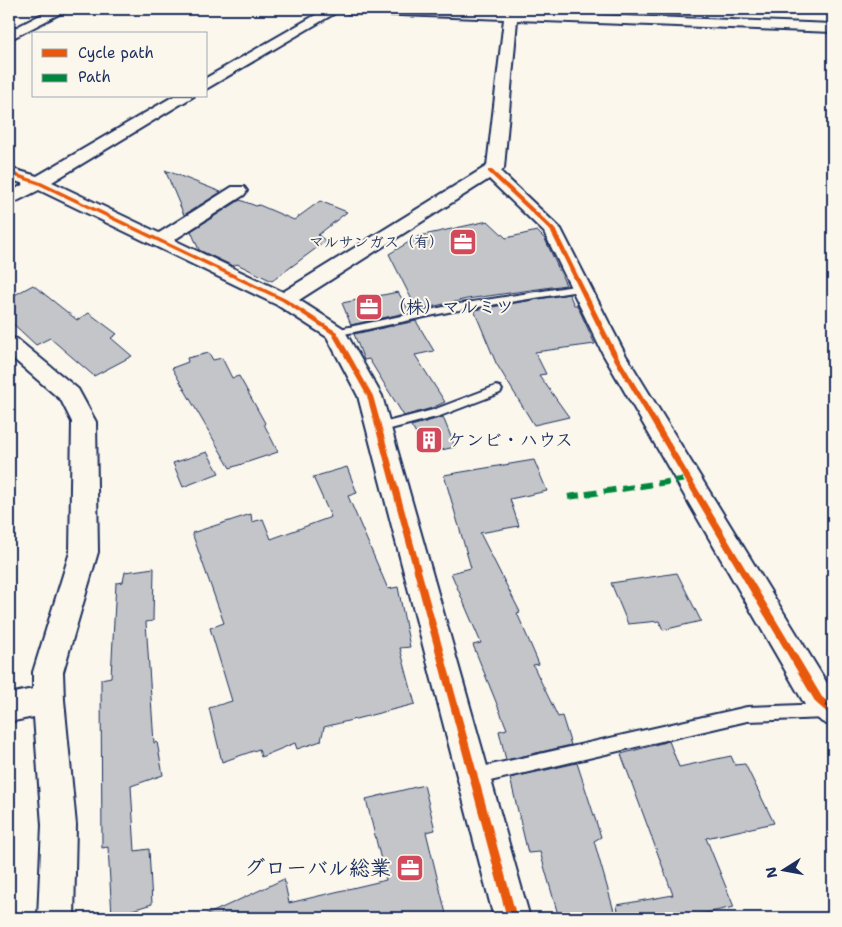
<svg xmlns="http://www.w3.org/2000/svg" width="842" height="927" font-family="'Shantell Sans','Klee One',sans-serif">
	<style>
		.building { fill: #c3c5c9; stroke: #1b2f5e }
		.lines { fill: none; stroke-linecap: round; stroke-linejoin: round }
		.service-casing { stroke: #1b2f5e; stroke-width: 4 }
		.minor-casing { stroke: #1b2f5e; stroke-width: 4 }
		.service { fill: #fbf7ec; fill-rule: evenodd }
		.minor { fill: #fbf7ec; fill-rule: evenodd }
		.quiet { stroke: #00873e; stroke-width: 6; stroke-dasharray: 12 6; stroke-linecap: butt }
		.cycleway-casing { stroke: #fbf7ec; stroke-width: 3 }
		.cycleway { fill: #e8590c; fill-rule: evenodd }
		.labels { text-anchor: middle; stroke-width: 4; stroke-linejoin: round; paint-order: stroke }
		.far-poi-label { font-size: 15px; font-weight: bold; fill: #1b2f5e; stroke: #fbf7ec; text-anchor: end }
		.poi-label { font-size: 18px; font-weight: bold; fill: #1b2f5e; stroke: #fbf7ec; text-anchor: start }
		.near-poi-label { font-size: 21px; font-weight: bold; fill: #1b2f5e; stroke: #fbf7ec; text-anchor: end }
	</style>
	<rect width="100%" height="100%" fill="#fbf7ec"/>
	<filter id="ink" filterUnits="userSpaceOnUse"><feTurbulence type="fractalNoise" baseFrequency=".02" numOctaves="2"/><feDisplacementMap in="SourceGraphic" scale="10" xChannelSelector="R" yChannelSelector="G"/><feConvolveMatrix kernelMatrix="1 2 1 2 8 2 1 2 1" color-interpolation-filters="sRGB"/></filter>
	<g filter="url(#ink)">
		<!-- building -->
		<path class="building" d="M165 170 221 192 184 215Z
			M240 200 256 206 259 205 294 220 320 201 347 212 318 235 326 241 272 281 237 264 233 266 199 250 191 231Z
			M488 221 506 238 537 231 545 239 566 285 467 299 417 310 389 254 419 236Z
			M33 285 77 320 89 313 117 334 111 338 132 356 94 376 50 338 36 345 9 320V298Z
			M398 292 410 312 351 325 342 303Z
			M569 294 574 305H577L595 344 535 352 546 374 539 375 569 417 534 425 496 363 474 310Z
			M416 321 434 351 415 355 445 402 432 408 404 416 369 359 364 360 354 334Z
			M209 353 213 360 222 358 232 378 239 376 265 423 264 424 278 452 230 468 172 368 188 362 187 358Z
			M443 417 455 447 428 453 411 426Z
			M207 452 219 473 183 487 173 463Z
			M534 460 547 491 510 499 519 526 480 533 520 612 517 613 539 664 533 665 558 717 562 716 571 745 506 760 499 731 507 729 473 645 481 643 451 573 471 568 444 475Z
			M347 467 357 493 348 496 388 589 398 587 410 647 400 648 415 704 324 727 321 741 297 749 295 743 261 757 259 749 222 762 209 708 232 701 210 628 224 623 192 533 251 514 252 522 263 519 271 539 331 517 313 477Z
			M154 568 153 621 146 622 154 743 157 742 163 775 131 786 135 851 149 849 152 904 112 916 108 847 102 848 101 679 111 677 116 583 123 582 125 572Z
			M677 573 701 621 663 630 659 621 628 624 611 583Z
			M669 741 679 767 731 756 735 765 745 764 774 823 706 838 734 907 682 918H619L617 905 673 895 621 754Z
			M577 763 601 837 594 841 616 918H559L540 852 528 853 510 778Z
			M424 785 435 830 426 832 447 918H200L284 879 289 903 386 880 366 799Z"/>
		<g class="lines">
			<!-- service casing -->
			<g class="service-casing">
				<path id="service" d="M581 285 586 288 585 290 453 311 335 336 330 333 335 330 453 305Z
					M496 386 500 387 502 390 500 393 440 416 379 432 373 428 375 425 433 410Z
					M826 704 832 706 833 710 832 716 826 718 747 721 473 785 467 783 465 777 467 771 473 769 747 707Z"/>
			</g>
			<!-- minor casing -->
			<g class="minor-casing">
				<path id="minor" d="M52 9H69L9 40V31Z
					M326 9H445L833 24V32L517 20 504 168 501 172 561 229 625 354 833 693V727L822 722 808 710 603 354 544 232 489 179 299 300 343 328 382 396 530 918H494L358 396 327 337 277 305 39 190 9 205V193L24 184 9 179V168L37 176 174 96H194L52 182 159 233 232 187H244L247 191 244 195 174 240 283 292 487 166 504 19 348 13 342 9 206 89V78Z
					M9 337 17 339 78 389 96 422 98 552 63 672 64 700 76 825 74 918H38L42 825 34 717 9 722V694L33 689V672L70 552 72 422 61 400 9 355Z"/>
			</g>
			<!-- service -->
			<use href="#service" class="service"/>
			<!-- minor -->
			<use href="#minor" class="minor"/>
			<!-- quiet -->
			<path class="quiet" d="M568 497 687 479"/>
			<!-- cycleway casing -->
			<g class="cycleway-casing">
				<path id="cycleway" d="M488 170H492L555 229 617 354 822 697 833 706V716L830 715 816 703 611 354 550 230 488 172Z
					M9 171 41 182 286 299 337 332 373 396 517 918H507L367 396 332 334 282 301 37 184 9 175Z"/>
			</g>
			<!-- cycleway -->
			<use href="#cycleway" class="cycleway"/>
		</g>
	</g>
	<!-- icons -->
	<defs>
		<g id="office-square" transform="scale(1.4375)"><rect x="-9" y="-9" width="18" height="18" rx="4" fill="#d1495b" stroke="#fbf7ec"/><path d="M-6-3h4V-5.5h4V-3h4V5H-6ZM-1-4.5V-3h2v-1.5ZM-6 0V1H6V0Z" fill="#fff"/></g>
		<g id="building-square" transform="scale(1.4375)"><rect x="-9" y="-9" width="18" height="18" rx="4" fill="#d1495b" stroke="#fbf7ec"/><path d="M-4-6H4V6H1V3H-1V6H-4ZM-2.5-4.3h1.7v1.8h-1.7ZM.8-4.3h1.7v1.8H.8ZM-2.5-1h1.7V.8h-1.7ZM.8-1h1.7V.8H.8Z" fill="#fff"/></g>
	</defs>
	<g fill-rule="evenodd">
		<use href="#office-square" x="463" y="242"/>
		<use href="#office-square" x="369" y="307"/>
		<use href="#building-square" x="429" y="440"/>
		<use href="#office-square" x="410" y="868"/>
	</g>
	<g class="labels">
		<!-- far-poi labels -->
		<g class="far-poi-label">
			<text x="444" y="247">マルサンガス（有）</text>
		</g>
		<!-- poi labels -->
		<g class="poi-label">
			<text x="388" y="313">（株）マルミツ</text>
			<text x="448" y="446">ケンビ・ハウス</text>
		</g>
		<!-- near-poi labels -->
		<g class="near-poi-label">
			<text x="391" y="875">グローバル総業</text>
		</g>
	</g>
	<!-- margin -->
	<rect width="842" height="927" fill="none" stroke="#fbf7ec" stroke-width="30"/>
	<rect x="15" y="15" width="812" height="897" fill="none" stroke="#1b2f5e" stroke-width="2" filter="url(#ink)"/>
	<!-- legend -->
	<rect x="32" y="32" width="175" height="65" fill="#fbf7ec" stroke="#a1a7b3"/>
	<rect x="42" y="49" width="25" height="8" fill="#e8590c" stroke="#a1a7b3"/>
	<text x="78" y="58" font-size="15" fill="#1b2f5e">Cycle path</text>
	<rect x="42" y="74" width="25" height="8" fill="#00873e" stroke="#a1a7b3"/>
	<text x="78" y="82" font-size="15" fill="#1b2f5e">Path</text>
	<!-- north arrow -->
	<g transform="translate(784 870) rotate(259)" stroke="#fbf7ec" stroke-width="4" paint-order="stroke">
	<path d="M0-4L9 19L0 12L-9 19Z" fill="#1b2f5e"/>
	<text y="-8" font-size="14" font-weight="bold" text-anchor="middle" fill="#1b2f5e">N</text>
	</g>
</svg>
